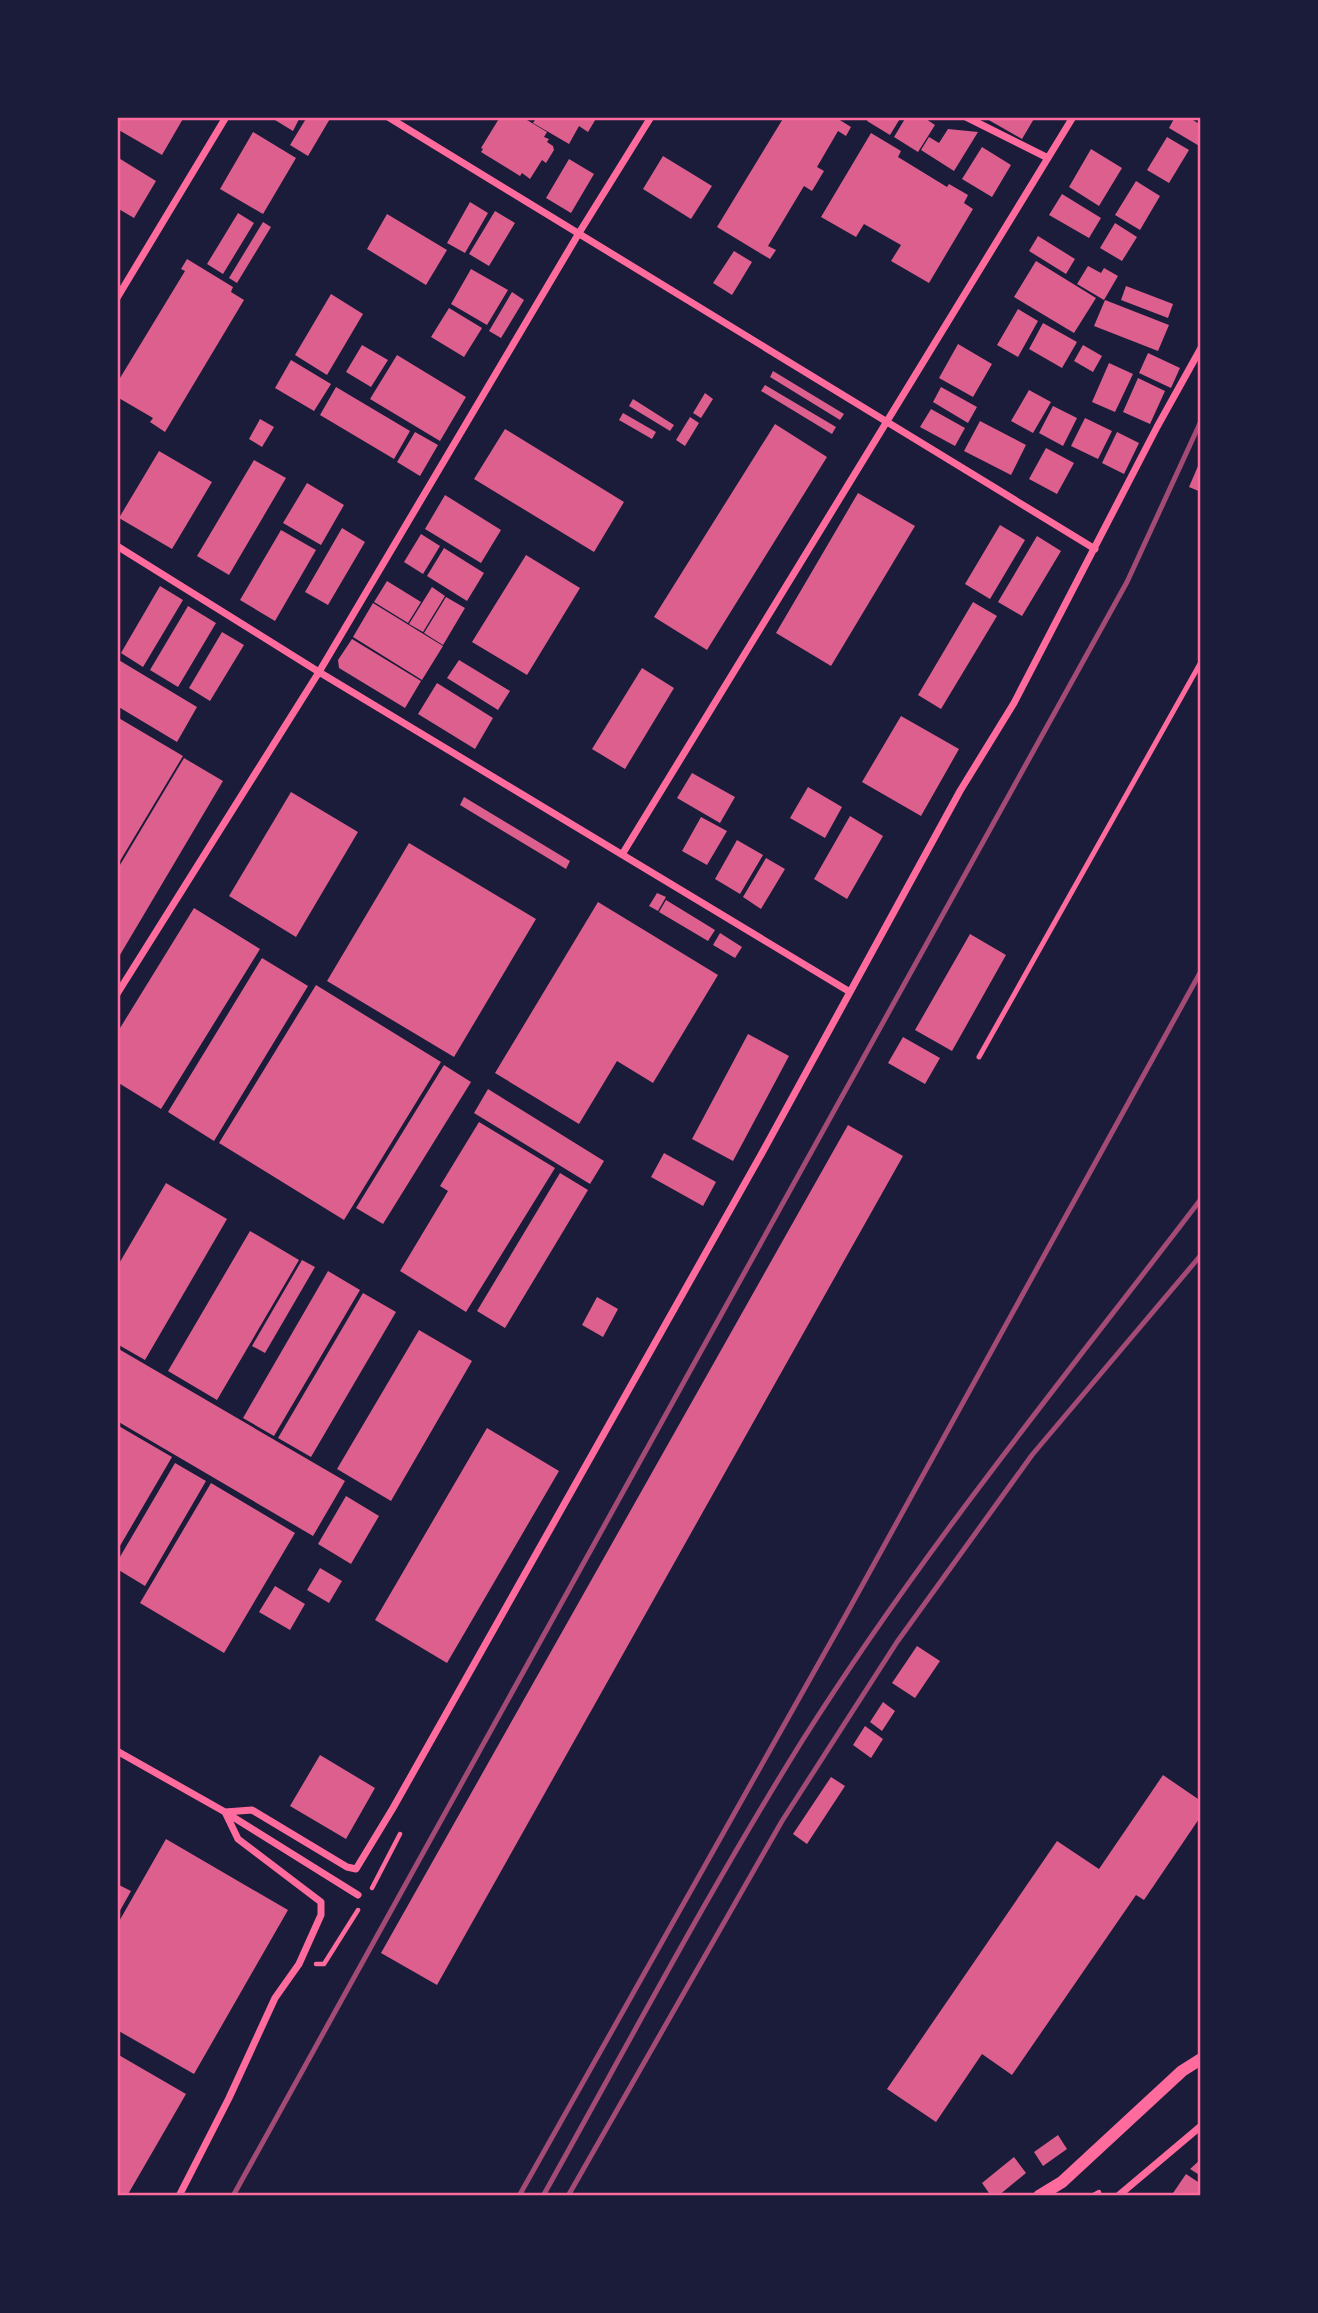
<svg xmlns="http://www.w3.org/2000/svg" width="1318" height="2313" font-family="'Varela Round',sans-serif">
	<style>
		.building { fill: #dd5f8e }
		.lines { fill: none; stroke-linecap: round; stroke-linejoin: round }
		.path { stroke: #ff6b9d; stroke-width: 4.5 }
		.service { stroke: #ff6b9d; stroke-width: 5 }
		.minor { stroke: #ff6b9d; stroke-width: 7 }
		.tertiary { stroke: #ff6b9d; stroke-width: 12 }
		.rail { stroke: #a44b75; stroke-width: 5 }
		.neatline { fill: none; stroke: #ff6b9d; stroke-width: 2.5 }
	</style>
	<rect width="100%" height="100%" fill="#1b1b3a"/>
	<!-- building -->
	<path class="building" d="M117 117H184L162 155 117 129Z
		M270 117H300L293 131Z
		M307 117H331L308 156 290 145Z
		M500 117H522L547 132 544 137 549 139 547 142 553 146 554 150 546 163 542 160 530 179 522 173 520 176 481 152 483 149 481 148Z
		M537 117H597L588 132 579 126 569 144 533 123Z
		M784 117H835L851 127 846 136 838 131 817 167 824 171 812 191 804 186 768 246 776 250 770 259 717 227Z
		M869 117H901L890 135 867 121Z
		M906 117H923L935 125 918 152 894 137Z
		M988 117H1035L1022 139 987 119Z
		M1175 117H1188L1201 125V147L1169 128Z
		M948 129 978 132 954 171 921 150 929 137 939 143Z
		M253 132 296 158 263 214 220 189Z
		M871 133 901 151 898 157 947 187 949 184 968 195 964 203 973 209 929 283 891 261 901 245 864 224 856 237 821 217Z
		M1167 137 1189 150 1169 183 1147 170Z
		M982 147 1011 165 992 197 962 179Z
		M1091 149 1122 168 1099 206 1069 187Z
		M663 156 712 186 691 219 643 189Z
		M117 157 156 181 134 218 117 208Z
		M569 159 594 174 571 213 546 198Z
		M1136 181 1160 196 1140 230 1115 215Z
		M1062 194 1101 218 1089 238 1049 215Z
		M470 202 488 213 465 253 447 243Z
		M495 211 515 223 489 266 469 254Z
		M238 213 254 223 223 274 207 264Z
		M387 214 447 250 426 285 367 249Z
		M263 222 271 227 237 283 229 278Z
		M1115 223 1137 237 1122 261 1100 248Z
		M1038 236 1075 259 1066 274 1029 251Z
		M734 251 752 262 732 295 713 283Z
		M187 259 233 287 231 292 244 300 165 432 150 422 153 418 117 397V383L185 271 181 269Z
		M1036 261 1096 298 1074 333 1014 297Z
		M1088 266 1101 273 1104 268 1118 276 1104 300 1077 284Z
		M471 269 508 290 487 325 451 304Z
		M1126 286 1173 304 1168 318 1121 300Z
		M512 292 524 300 501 338 489 331Z
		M331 294 363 314 327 375 295 355Z
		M1105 300 1169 325 1158 351 1094 326Z
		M449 308 482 328 464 357 431 337Z
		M1018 309 1038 321 1018 357 997 345Z
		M1043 323 1077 342 1062 368 1029 349Z
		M958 344 992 364 973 397 939 378Z
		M362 345 388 360 371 387 346 372Z
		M1083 345 1102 356 1093 372 1074 361Z
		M1148 353 1180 368 1171 388 1139 373Z
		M397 355 466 397 440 441 370 399Z
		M291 360 331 384 314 411 275 388Z
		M1109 363 1133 374 1115 412 1092 402Z
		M773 371 844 414 840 420 770 377Z
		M1138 378 1165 391 1150 424 1123 412Z
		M765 385 836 427 832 434 761 391Z
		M336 387 410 431 394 459 320 415Z
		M941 387 977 407 968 423 933 402Z
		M1029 390 1051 402 1033 433 1011 421Z
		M705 393 713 399 701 418 693 413Z
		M633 399 674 425 670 431 629 406Z
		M1053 406 1077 418 1063 446 1039 433Z
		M931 409 965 428 955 446 920 427Z
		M623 413 656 432 652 439 619 420Z
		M690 417 699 423 685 446 676 440Z
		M1085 418 1112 431 1098 459 1071 446Z
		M260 419 274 427 262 447 249 439Z
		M980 421 1026 445 1011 475 964 451Z
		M775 424 827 457 707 650 654 617Z
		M505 429 624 502 594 552 474 479Z
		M415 432 438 445 420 476 397 462Z
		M1117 432 1139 443 1124 474 1102 463Z
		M1046 448 1074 463 1057 494 1029 479Z
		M159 451 212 482 172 549 119 518Z
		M1201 459V492L1189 487Z
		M254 460 286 478 229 575 197 556Z
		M307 483 344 505 321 545 283 523Z
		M858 493 915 526 831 666 776 633Z
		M445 495 501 530 481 563 425 529Z
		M1000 525 1025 540 990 599 965 584Z
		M342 528 365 542 328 605 305 592Z
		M281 530 316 550 275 621 240 600Z
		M421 534 440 546 423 574 404 562Z
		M1037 536 1061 551 1022 616 998 602Z
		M444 548 484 573 467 601 427 576Z
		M526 555 580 588 527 675 472 642Z
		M387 581 421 602 408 623 374 602Z
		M160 586 183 600 143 667 121 653Z
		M432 587 445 596 423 632 409 624Z
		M446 597 465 608 443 645 424 633Z
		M973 602 997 616 941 709 918 695Z
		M373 603 443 646 422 680 353 637Z
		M188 606 216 623 178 687 150 670Z
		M222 632 244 645 210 701 189 688Z
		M352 639 421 681 405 708 339 668 338 660Z
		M117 659 197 707 177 742 117 706Z
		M459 660 510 691 498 710 447 678Z
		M642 668 674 688 625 769 592 749Z
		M437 683 493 718 475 749 418 714Z
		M901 716 959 749 921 816 862 782Z
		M117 717 183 756 117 866Z
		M184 758 223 781 117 960V870Z
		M692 773 735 797 720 823 677 798Z
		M808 787 842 807 825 838 790 818Z
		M291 792 358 832 296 937 229 896Z
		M464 797 570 861 566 869 460 805Z
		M850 816 883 836 847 899 814 879Z
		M701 817 727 831 707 865 682 851Z
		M737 840 763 855 740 894 715 879Z
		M409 843 536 919 454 1057 327 981Z
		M766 858 785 869 761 909 743 897Z
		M657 893 666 897 658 911 649 906Z
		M666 900 715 930 708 941 659 912Z
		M598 902 718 975 653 1083 617 1061 579 1124 495 1073Z
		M194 908 260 949 161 1109 117 1082V1033Z
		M720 933 742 947 735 958 713 945Z
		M970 934 1006 955 952 1051 915 1030Z
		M262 958 308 986 214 1141 168 1112Z
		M316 985 441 1062 344 1220 219 1143Z
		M748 1034 789 1056 733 1161 692 1139Z
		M903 1037 940 1058 925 1084 888 1063Z
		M444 1065 471 1082 383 1224 356 1208Z
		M488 1089 604 1161 590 1184 474 1113Z
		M479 1122 555 1168 466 1312 400 1271 448 1191 440 1186Z
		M848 1125 903 1156 437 1985 381 1953Z
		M664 1153 716 1182 703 1206 651 1177Z
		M560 1173 588 1190 505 1328 477 1311Z
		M166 1183 227 1219 145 1360 117 1344V1267Z
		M250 1231 299 1260 217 1400 168 1371Z
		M302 1260 315 1267 265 1353 252 1346Z
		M328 1271 360 1290 274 1436 243 1418Z
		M363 1293 396 1312 311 1457 278 1438Z
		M597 1297 618 1309 603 1337 582 1325Z
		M419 1330 472 1361 391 1501 337 1469Z
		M117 1348 345 1481 313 1536 117 1421Z
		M117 1425 172 1457 117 1551Z
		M487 1428 559 1471 447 1663 375 1620Z
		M175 1463 206 1481 145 1586 117 1569V1562Z
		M211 1483 295 1533 224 1653 140 1603Z
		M346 1496 379 1516 351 1564 318 1544Z
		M320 1568 342 1581 329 1603 307 1590Z
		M275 1586 305 1604 290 1630 259 1612Z
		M917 1646 940 1661 915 1698 892 1683Z
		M883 1702 895 1711 882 1731 870 1722Z
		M865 1726 883 1739 871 1758 853 1745Z
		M320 1755 375 1788 346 1839 290 1806Z
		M1163 1775 1201 1801V1816L1144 1900 1136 1895 1012 2075 982 2054 936 2122 887 2089 1057 1841 1099 1869Z
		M831 1777 845 1786 807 1844 793 1834Z
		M166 1839 288 1910 194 2074 117 2030V1925Z
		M117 1884 131 1891 117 1916Z
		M117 2054 186 2094 127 2196 117 2195Z
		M1058 2135 1067 2149 1043 2166 1034 2152Z
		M1014 2157 1026 2173 998 2196H991L982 2183Z
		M1201 2159V2176L1190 2169Z
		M1186 2174 1201 2184V2196H1171Z"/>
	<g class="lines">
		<!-- path -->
		<path class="path" d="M372 1888 400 1834
			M316 1964H324L358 1910
			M1092 2196 1099 2192"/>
		<!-- service -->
		<path class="service" d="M979 1057 1201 662"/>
		<!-- minor -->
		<path class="minor" d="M388 117 1095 549
			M966 117 1048 158
			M117 298 226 117
			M117 546 319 672 850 992
			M623 853 1073 117
			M117 994 319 672 579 233 651 117
			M117 1751 225 1812 358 1895
			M179 2196 229 2098 275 1998 299 1964 321 1915V1902L238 1839 225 1812 252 1810 347 1867 356 1869 393 1808 762 1153 960 791 1014 703 1157 427 1201 348
			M1118 2196 1201 2126"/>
		<!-- tertiary -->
		<path class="tertiary" d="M1039 2196 1062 2182 1182 2071 1201 2059"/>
		<!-- rail -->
		<path class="rail" d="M233 2196 1127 582 1201 421
			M519 2196 842 1622 1201 971
			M543 2196C628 2044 710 1889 802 1741 922 1551 1065 1377 1201 1199
			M568 2196 782 1821 897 1642 1032 1455 1201 1255"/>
	</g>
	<!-- border -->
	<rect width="1318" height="2313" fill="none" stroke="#1b1b3a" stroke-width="238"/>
	<rect x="119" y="119" width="1080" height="2075" class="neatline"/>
</svg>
